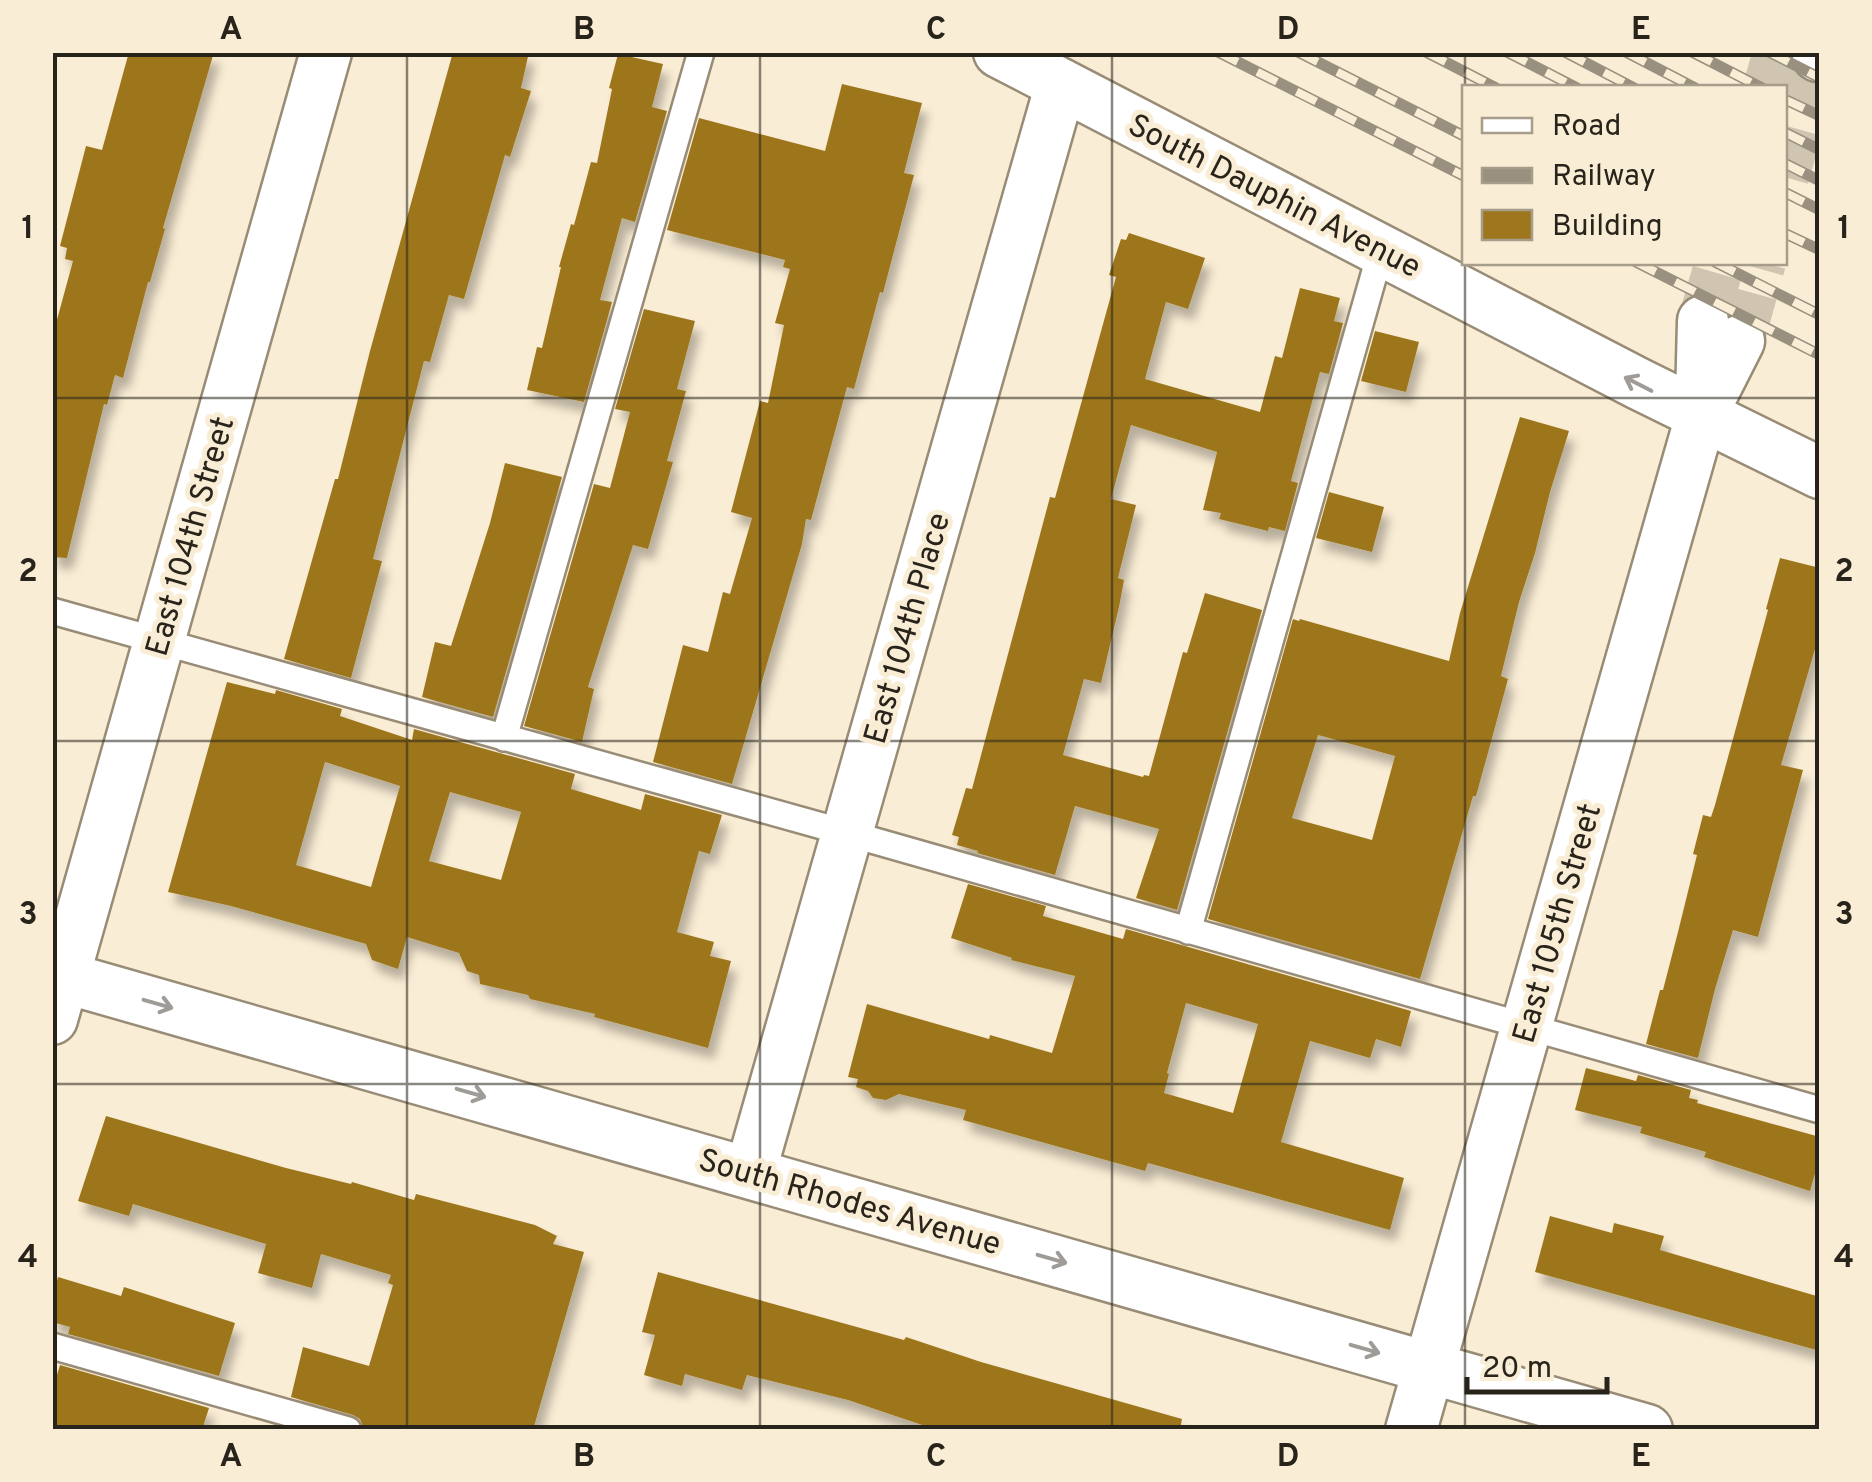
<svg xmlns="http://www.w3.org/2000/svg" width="1872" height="1482" font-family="Overpass,sans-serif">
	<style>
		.building { fill: #9d761e; fill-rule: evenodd; filter: url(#shadow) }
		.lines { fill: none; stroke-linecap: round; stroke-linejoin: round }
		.street-tunnel { stroke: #d0c5b0; stroke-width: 50; stroke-dasharray: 50 25; stroke-linecap: butt }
		.lane-casing { stroke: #988c77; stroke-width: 30 }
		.street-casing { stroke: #988c77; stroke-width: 55 }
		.lane { stroke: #fff; stroke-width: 25 }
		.street { stroke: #fff; stroke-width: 50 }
		.rail-casing { stroke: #99907f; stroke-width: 11 }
		.rail { stroke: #faedd5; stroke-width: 8; stroke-dasharray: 22; stroke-linecap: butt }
		.oneway { stroke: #9f9c98 }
		.grid { fill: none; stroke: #29241b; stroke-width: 2.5; stroke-opacity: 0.55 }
		.labels { text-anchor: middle; stroke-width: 10; stroke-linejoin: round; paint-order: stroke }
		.street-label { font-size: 32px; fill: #29241b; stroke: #faedd5 }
		.neatline { fill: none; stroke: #29241b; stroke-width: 4 }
		.grid-label { font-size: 32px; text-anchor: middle; font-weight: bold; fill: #29241b }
	</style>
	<defs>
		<filter id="shadow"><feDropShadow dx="6" dy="11" stdDeviation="5" flood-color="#0004"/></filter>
	</defs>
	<rect width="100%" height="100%" fill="#faedd5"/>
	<!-- building -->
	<path class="building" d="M129 52H214L163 228 165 229 150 282H148L123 378 115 375 107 405 104 404 67 558 52 557V338L73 261 65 259 67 248 60 246 86 146 102 150Z
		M453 52H529L521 88 531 91 510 157 505 155 464 299 449 295 430 362 424 361 373 559 382 561 351 678 284 659 335 479H338L370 351Z
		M618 54 663 64 652 107 667 111 635 222 622 218 600 300 612 302 584 402 527 390 537 347 542 348 561 267H559L571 224 574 225 591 162 597 163 612 89 609 88Z
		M842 84 922 103 904 173 914 175 883 293 880 292 854 389 847 387 811 520 806 519 802 544 732 784 653 762 683 645 708 652 723 592 730 594 752 518 731 512 760 401 768 403 784 325 775 323 790 269 783 267 785 260 667 230 699 118 825 151Z
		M1129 233 1205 258 1188 309 1166 302 1145 379 1260 412 1275 356 1282 358 1300 288 1340 298 1334 321 1343 323 1329 374 1320 372 1291 481 1298 483 1285 531 1269 527 1268 531 1219 519 1221 513 1203 510 1217 452 1131 425 1111 499 1136 505 1118 578 1124 580 1119 607 1101 683 1084 679 1063 755 1143 777 1144 775 1149 776 1183 652 1187 653 1205 593 1262 610 1177 910 1136 898 1159 829 1075 806 1055 875 977 853 978 851 957 845 959 837 952 835 966 788 972 789 1050 497 1055 498 1116 277 1109 275 1121 239 1126 240Z
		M644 309 695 321 677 389 686 391 667 461 673 462 648 549 633 545 588 687 594 689 582 742 524 726 594 484 610 488 630 412 615 409Z
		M1375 331 1419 342 1406 392 1361 381Z
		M1520 417 1569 431 1550 492 1535 553 1519 602 1501 676 1508 679 1491 742 1476 796H1473L1420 979 1208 919 1293 619 1299 621 1300 619 1449 661 1460 613ZM1318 735 1395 756 1372 840 1292 818Z
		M505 463 562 477 493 717 422 697 435 642 451 646 490 523Z
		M1329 492 1384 507 1372 552 1316 538Z
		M1780 558 1820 568V632L1781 765 1803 770 1758 937 1733 930 1715 989 1698 1058 1646 1044 1660 990H1663L1678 932 1697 855 1693 854 1703 815 1711 817 1715 805 1768 610 1766 609Z
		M227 682 275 694 276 690 342 709 340 716 412 740 414 729 575 774 571 789 641 810 645 794 722 815 710 854 699 851 677 932 714 942 710 956 731 961 708 1048 594 1017 595 1014 530 999 528 995 480 984 479 975 467 971 459 953 407 937 398 969 372 960 366 944 231 906 168 892ZM325 762 400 786 371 887 296 865ZM450 792 521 812 501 880 429 861Z
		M968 884 1046 906 1043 916 1123 939 1126 929 1411 1011 1401 1047 1376 1039 1370 1058 1310 1041 1281 1142 1404 1178 1390 1230 1148 1163 1145 1171 963 1120 966 1110 899 1094 886 1100 873 1098 868 1091 856 1087 858 1079 848 1077 867 1004 989 1039 990 1035 1052 1053 1075 976 1011 960 1012 958 951 938ZM1186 1003 1258 1024 1233 1113 1164 1093 1169 1074 1167 1073Z
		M1586 1068 1636 1081 1638 1075 1691 1090 1689 1098 1698 1100 1697 1103 1820 1137V1156L1810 1191 1704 1157 1706 1152 1640 1133 1642 1127 1575 1110Z
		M106 1116 286 1168 351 1184 352 1182 414 1200 416 1194 535 1225 557 1236 553 1244 584 1252 533 1430H364L360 1419 353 1415 291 1397 303 1347 369 1366 393 1285 388 1283 391 1275 321 1254 312 1288 258 1273 266 1244 133 1204 129 1216 78 1201Z
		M1550 1216 1612 1233 1614 1223 1664 1236 1660 1250 1820 1297V1351L1535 1272Z
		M658 1272 904 1340 906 1337 981 1362 1182 1419 1180 1430H937L848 1400 747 1375 742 1390 685 1374 682 1386 644 1375 655 1335 642 1332Z
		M58 1277 121 1296 124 1287 235 1323 219 1376 68 1334 70 1327 52 1322V1298Z
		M60 1365 209 1408 202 1430H52V1391Z"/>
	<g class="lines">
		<!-- street-tunnel -->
		<path class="street-tunnel" d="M1768 88 1778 52
			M1784 177 1818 56
			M1703 321 1720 262
			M1739 341 1761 262"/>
		<!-- lane casing -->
		<g class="lane-casing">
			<path id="lane" d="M52 611 847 833 1820 1110
				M504 738 701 52
				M1188 931 1381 250
				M52 1346 348 1430"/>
		</g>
		<!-- street casing -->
		<g class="street-casing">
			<path id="street" d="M999 52 1639 384 1820 473
				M1818 56 1819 52
				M1701 401 1703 321
				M52 974 1647 1430
				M52 1019 326 52
				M750 1173 1061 84
				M1411 1430 1701 416 1739 341"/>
		</g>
		<!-- lane -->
		<use href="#lane" class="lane"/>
		<!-- street -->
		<use href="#street" class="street"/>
		<!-- rail casing -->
		<g class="rail-casing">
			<path id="rail" d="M1218 52 1464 176
				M1298 52 1464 136
				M1426 52 1496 88
				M1507 52 1577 88
				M1565 52 1634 88
				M1626 52 1695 88
				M1692 52 1762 88
				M1769 52 1820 78
				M1784 99 1820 116
				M1784 132 1820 150
				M1784 163 1820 181
				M1784 192 1820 210
				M1784 233 1820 250
				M1636 262 1820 355
				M1715 262 1820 315"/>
		</g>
		<!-- rail -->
		<use href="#rail" class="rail"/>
	</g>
	<!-- one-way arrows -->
	<defs><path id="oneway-shaft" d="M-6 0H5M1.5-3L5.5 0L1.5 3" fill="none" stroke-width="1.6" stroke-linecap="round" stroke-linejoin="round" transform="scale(2.5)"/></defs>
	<g class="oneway">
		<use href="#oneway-shaft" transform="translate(1638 384) rotate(-153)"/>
		<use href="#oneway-shaft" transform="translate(158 1004) rotate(16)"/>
		<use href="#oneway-shaft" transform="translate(471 1093) rotate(16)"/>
		<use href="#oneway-shaft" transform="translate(1052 1259) rotate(16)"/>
		<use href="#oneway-shaft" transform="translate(1365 1349) rotate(16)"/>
	</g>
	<!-- grid -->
	<path class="grid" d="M407 52V1430M760 52V1430M1112 52V1430M1465 52V88M1465 262V1430M52 398H1820M52 741H1820M52 1084H1820"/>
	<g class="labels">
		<!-- street labels -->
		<g class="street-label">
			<text transform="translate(1275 195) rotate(27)" y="11">South Dauphin Avenue</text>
			<text transform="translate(189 536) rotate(-74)" y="11">East 104th Street</text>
			<text transform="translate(906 628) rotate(-74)" y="11">East 104th Place</text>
			<text transform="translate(1556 923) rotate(-74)" y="11">East 105th Street</text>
			<text transform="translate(850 1201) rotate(16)" y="11">South Rhodes Avenue</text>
		</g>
	</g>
	<!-- border -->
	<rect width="1872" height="1482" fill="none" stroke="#faedd5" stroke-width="110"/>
	<!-- legend -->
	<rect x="1462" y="85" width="325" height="180" fill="#faedd5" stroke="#a69d8b" stroke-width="2.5"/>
	<rect x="1482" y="118" width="50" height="15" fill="#ffffff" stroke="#a69d8b" stroke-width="2.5"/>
	<text x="1552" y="135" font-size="30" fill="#29241b">Road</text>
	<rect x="1482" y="168" width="50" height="15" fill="#99907f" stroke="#a69d8b" stroke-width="2.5"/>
	<text x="1552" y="185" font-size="30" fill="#29241b">Railway</text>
	<rect x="1482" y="210" width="50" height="30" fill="#9d761e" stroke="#a69d8b" stroke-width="2.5"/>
	<text x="1552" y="235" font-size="30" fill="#29241b">Building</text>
	<!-- scale -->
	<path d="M1467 1377v15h140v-15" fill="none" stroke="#29241b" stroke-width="5"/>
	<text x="1482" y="1377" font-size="30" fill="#29241b" stroke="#faedd5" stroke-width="8" paint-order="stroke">20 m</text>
	<rect x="55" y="55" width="1762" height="1372" class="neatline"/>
	<g class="grid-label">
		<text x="231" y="39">A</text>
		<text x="584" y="39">B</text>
		<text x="936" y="39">C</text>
		<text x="1288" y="39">D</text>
		<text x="1641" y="39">E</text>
		<text x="28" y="238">1</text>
		<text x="1844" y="238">1</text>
		<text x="28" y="581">2</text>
		<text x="1844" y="581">2</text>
		<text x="28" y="924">3</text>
		<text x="1844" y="924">3</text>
		<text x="28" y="1267">4</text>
		<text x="1844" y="1267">4</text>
		<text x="231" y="1466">A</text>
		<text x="584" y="1466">B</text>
		<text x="936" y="1466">C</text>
		<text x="1288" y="1466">D</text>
		<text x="1641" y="1466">E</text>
	</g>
</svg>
